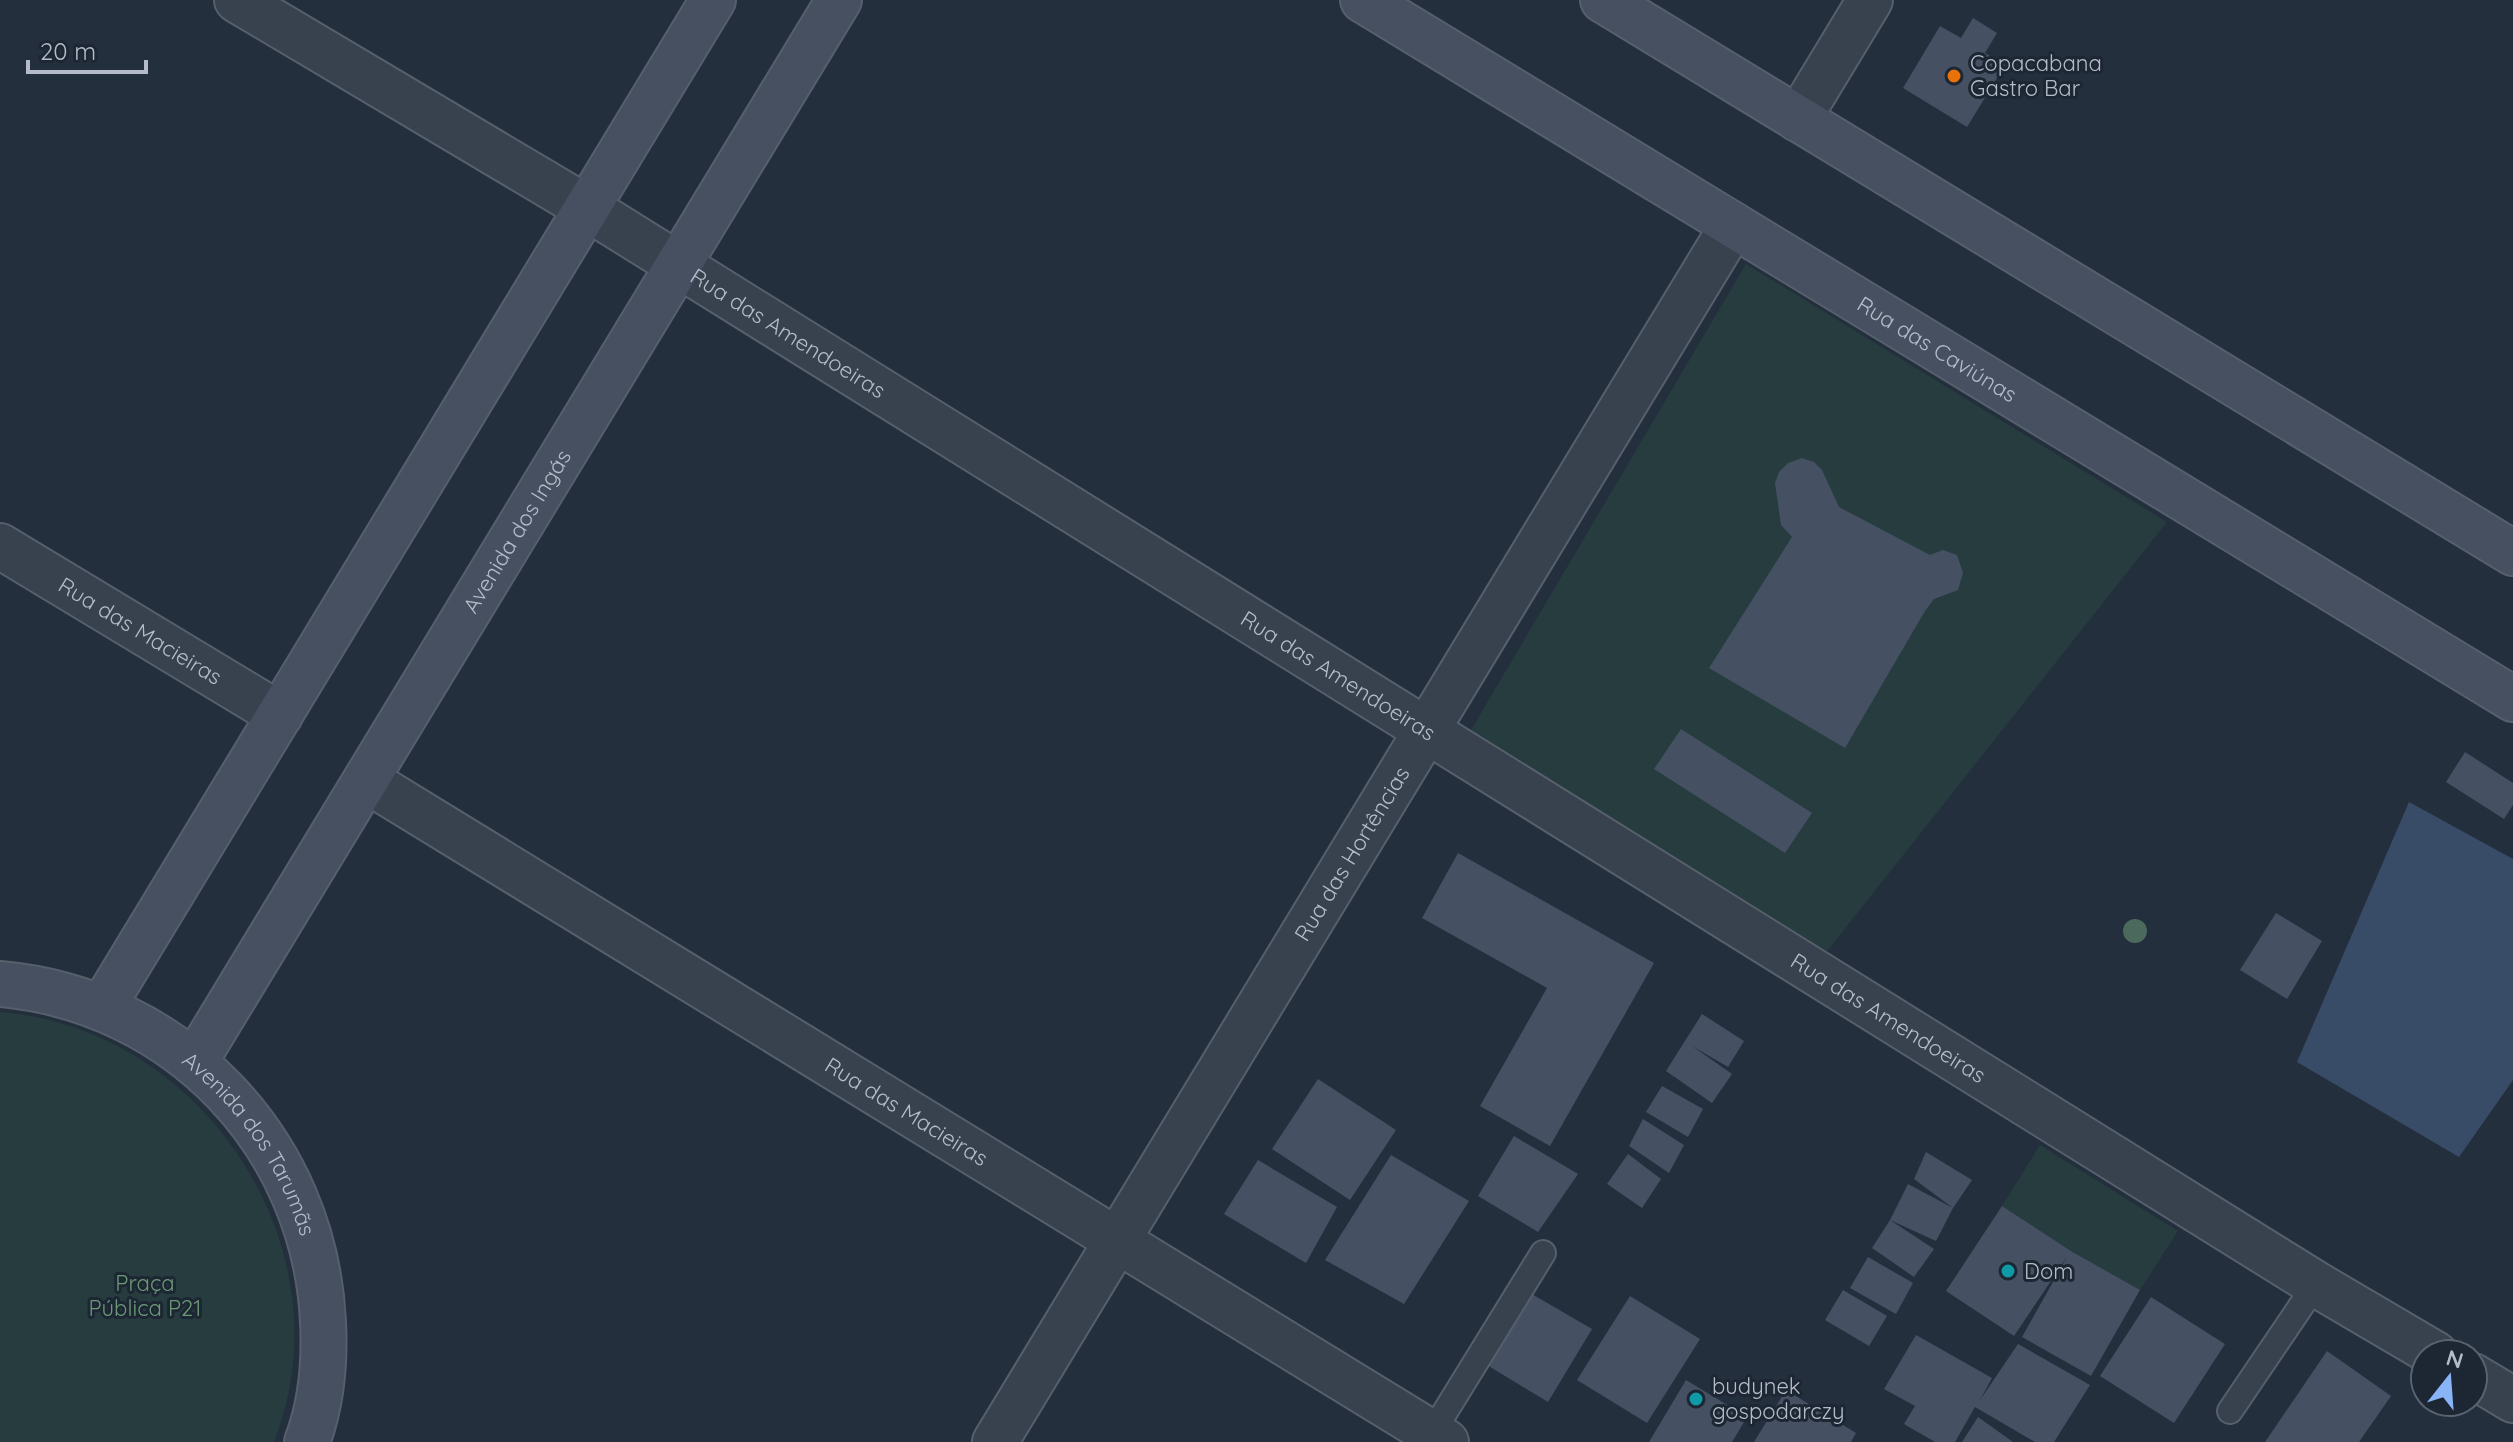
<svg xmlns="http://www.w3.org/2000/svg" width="2513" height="1442" font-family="Quicksand,sans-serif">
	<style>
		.green { fill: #263c3f }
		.water { fill: #394c67 }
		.building { fill: #455162 }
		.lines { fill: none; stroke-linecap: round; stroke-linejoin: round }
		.lane-casing { stroke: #565f6c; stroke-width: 28 }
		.street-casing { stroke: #565f6c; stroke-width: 48 }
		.secondary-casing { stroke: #565f6c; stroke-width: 48 }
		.lane { stroke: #38414e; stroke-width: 24 }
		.street { stroke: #38414e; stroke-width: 44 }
		.secondary { stroke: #465061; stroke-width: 44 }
		.tree { fill: #4b6a5d }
		.food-dot { fill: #e8710a; stroke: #1d2633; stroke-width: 3 }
		.culture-dot { fill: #0f9aa8; stroke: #1d2633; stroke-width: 3 }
		.labels { text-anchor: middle; stroke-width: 6; stroke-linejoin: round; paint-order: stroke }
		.poi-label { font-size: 22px; fill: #b4bcc9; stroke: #1d2633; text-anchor: start }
		.street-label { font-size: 22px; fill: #b4bcc9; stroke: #1d2633 }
		.park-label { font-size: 22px; fill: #6b9a76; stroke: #1d2633 }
	</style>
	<rect width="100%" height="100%" fill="#242f3e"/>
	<!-- green -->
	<path class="green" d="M1746 264 2167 522 1813 969 1455 757Z
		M0 1012C204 1028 350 1249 274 1442H0Z
		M2040 1145 2178 1231 2140 1290 2071 1251 2002 1206Z"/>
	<!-- water -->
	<path class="water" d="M2409 802 2513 859V1080L2459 1157 2297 1062Z"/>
	<!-- building -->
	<path class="building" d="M1973 18 1997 33 1985 53 2005 65 1967 127 1903 88 1940 26 1961 38Z
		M1802 458 1814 462 1822 470 1839 507 1930 555 1943 550 1957 555 1963 573 1958 590 1934 599 1925 611 1845 748 1709 668 1792 537 1781 525 1775 483 1779 472 1788 463Z
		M1681 729 1812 813 1785 853 1654 769Z
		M2465 752 2513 783V805L2504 819 2446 782Z
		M1458 853 1654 963 1550 1146 1480 1106 1547 988 1422 918Z
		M2276 913 2322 941 2287 999 2240 970Z
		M1702 1014 1744 1041 1728 1067 1692 1046 1732 1074 1712 1103 1666 1071Z
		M1318 1079 1396 1130 1350 1200 1272 1149Z
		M1662 1086 1703 1109 1688 1137 1646 1112Z
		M1643 1119 1684 1145 1669 1173 1629 1146Z
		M1514 1136 1578 1174 1538 1232 1478 1196Z
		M1926 1152 1972 1180 1953 1208 1914 1179Z
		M1628 1154 1661 1179 1642 1208 1607 1184Z
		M1391 1155 1469 1201 1404 1304 1325 1260Z
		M1258 1160 1337 1207 1306 1263 1224 1214Z
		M1908 1184 1953 1208 1936 1241 1890 1220 1934 1249 1914 1277 1872 1248 1890 1220Z
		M2002 1206 2071 1251 2140 1290 2091 1376 2022 1337 2067 1257 2014 1336 1946 1291Z
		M1868 1257 1913 1283 1896 1314 1850 1288Z
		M1843 1290 1887 1316 1869 1346 1825 1320Z
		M1530 1293 1592 1329 1548 1402 1487 1365Z
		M1630 1296 1700 1339 1647 1423 1577 1380Z
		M2151 1297 2225 1344 2174 1423 2100 1376Z
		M1916 1335 1992 1378 1980 1400 2018 1344 2090 1385 2054 1442H2035L1975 1407 1955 1442H1935L1904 1424 1915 1406 1884 1389Z
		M2327 1351 2391 1396 2359 1442H2265Z
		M1686 1380 1747 1417 1732 1442H1649Z
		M1786 1390 1856 1433 1851 1442H1754Z
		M1978 1417 2013 1442H1962Z"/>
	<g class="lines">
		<!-- lane casing -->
		<g class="lane-casing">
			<path id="lane" d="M2230 1411 2316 1284
				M1432 1433 1543 1253"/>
		</g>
		<!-- street casing -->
		<g class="street-casing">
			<g id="street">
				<path id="s1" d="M237 0 587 208 2316 1284 2435 1354"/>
				<path d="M1798 119 1870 0"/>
				<path id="s2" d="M0 546 280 715"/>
				<path id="s3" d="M366 780 1446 1442"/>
				<path d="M2473 1376 2513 1400"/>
				<path id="s4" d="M995 1442 1733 225"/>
			</g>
		</g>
		<!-- secondary casing -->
		<g class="secondary-casing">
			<g id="secondary">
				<path id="s5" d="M1363 0 2513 699"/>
				<path d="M1603 0 2513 553"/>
				<path id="s6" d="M0 984C178 1000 315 1143 323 1322 325 1361 321 1405 307 1442"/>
				<path d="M102 1008 713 0"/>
				<path id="s7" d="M194 1063 839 0"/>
			</g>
		</g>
		<!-- lane -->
		<use href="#lane" class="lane"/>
		<!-- street -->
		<use href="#street" class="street"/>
		<!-- secondary -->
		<use href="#secondary" class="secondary"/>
	</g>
	<!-- trees -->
	<circle class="tree" cx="2135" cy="931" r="12"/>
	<!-- markers -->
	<circle class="food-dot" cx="1954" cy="76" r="8"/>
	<g class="culture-dot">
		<circle cx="2008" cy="1271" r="8"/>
		<circle cx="1696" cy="1399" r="8"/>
	</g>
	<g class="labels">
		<!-- poi labels -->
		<g class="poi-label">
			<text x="1970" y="71">Copacabana<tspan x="1970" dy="25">Gastro Bar</tspan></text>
			<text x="2024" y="1279">Dom</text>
			<text x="1712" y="1394">budynek<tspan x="1712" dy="25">gospodarczy</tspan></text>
		</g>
		<!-- street labels -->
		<g class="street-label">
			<text dy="8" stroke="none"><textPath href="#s1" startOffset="644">Rua das Amendoeiras</textPath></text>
			<text dy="8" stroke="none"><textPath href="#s5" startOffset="672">Rua das Caviúnas</textPath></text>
			<text dy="8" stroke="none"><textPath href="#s7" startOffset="622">Avenida dos Ingás</textPath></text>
			<text dy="8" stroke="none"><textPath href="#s2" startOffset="164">Rua das Macieiras</textPath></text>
			<text dy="8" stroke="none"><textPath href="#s1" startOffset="1292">Rua das Amendoeiras</textPath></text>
			<text dy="8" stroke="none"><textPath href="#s4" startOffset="688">Rua das Hortências</textPath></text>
			<text dy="8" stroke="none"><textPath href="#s1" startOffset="1940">Rua das Amendoeiras</textPath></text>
			<text dy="8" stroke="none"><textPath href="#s3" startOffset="634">Rua das Macieiras</textPath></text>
			<text dy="8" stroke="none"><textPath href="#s6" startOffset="312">Avenida dos Tarumãs</textPath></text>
		</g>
		<!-- park labels -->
		<g class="park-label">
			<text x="145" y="1291">Praça<tspan x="145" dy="25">Pública P21</tspan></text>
		</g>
	</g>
	<!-- north arrow -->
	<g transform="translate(2449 1378) rotate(17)"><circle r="38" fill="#1d2633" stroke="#59626f" stroke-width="2"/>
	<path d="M0-6L14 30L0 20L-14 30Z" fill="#8ab4f8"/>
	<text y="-12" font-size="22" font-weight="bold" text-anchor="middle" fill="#b4bcc9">N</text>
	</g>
	<!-- scale -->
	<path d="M28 60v12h118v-12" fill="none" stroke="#b4bcc9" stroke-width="4"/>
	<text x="40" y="60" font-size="24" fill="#b4bcc9" stroke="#1d2633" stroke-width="6" paint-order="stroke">20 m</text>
</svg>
